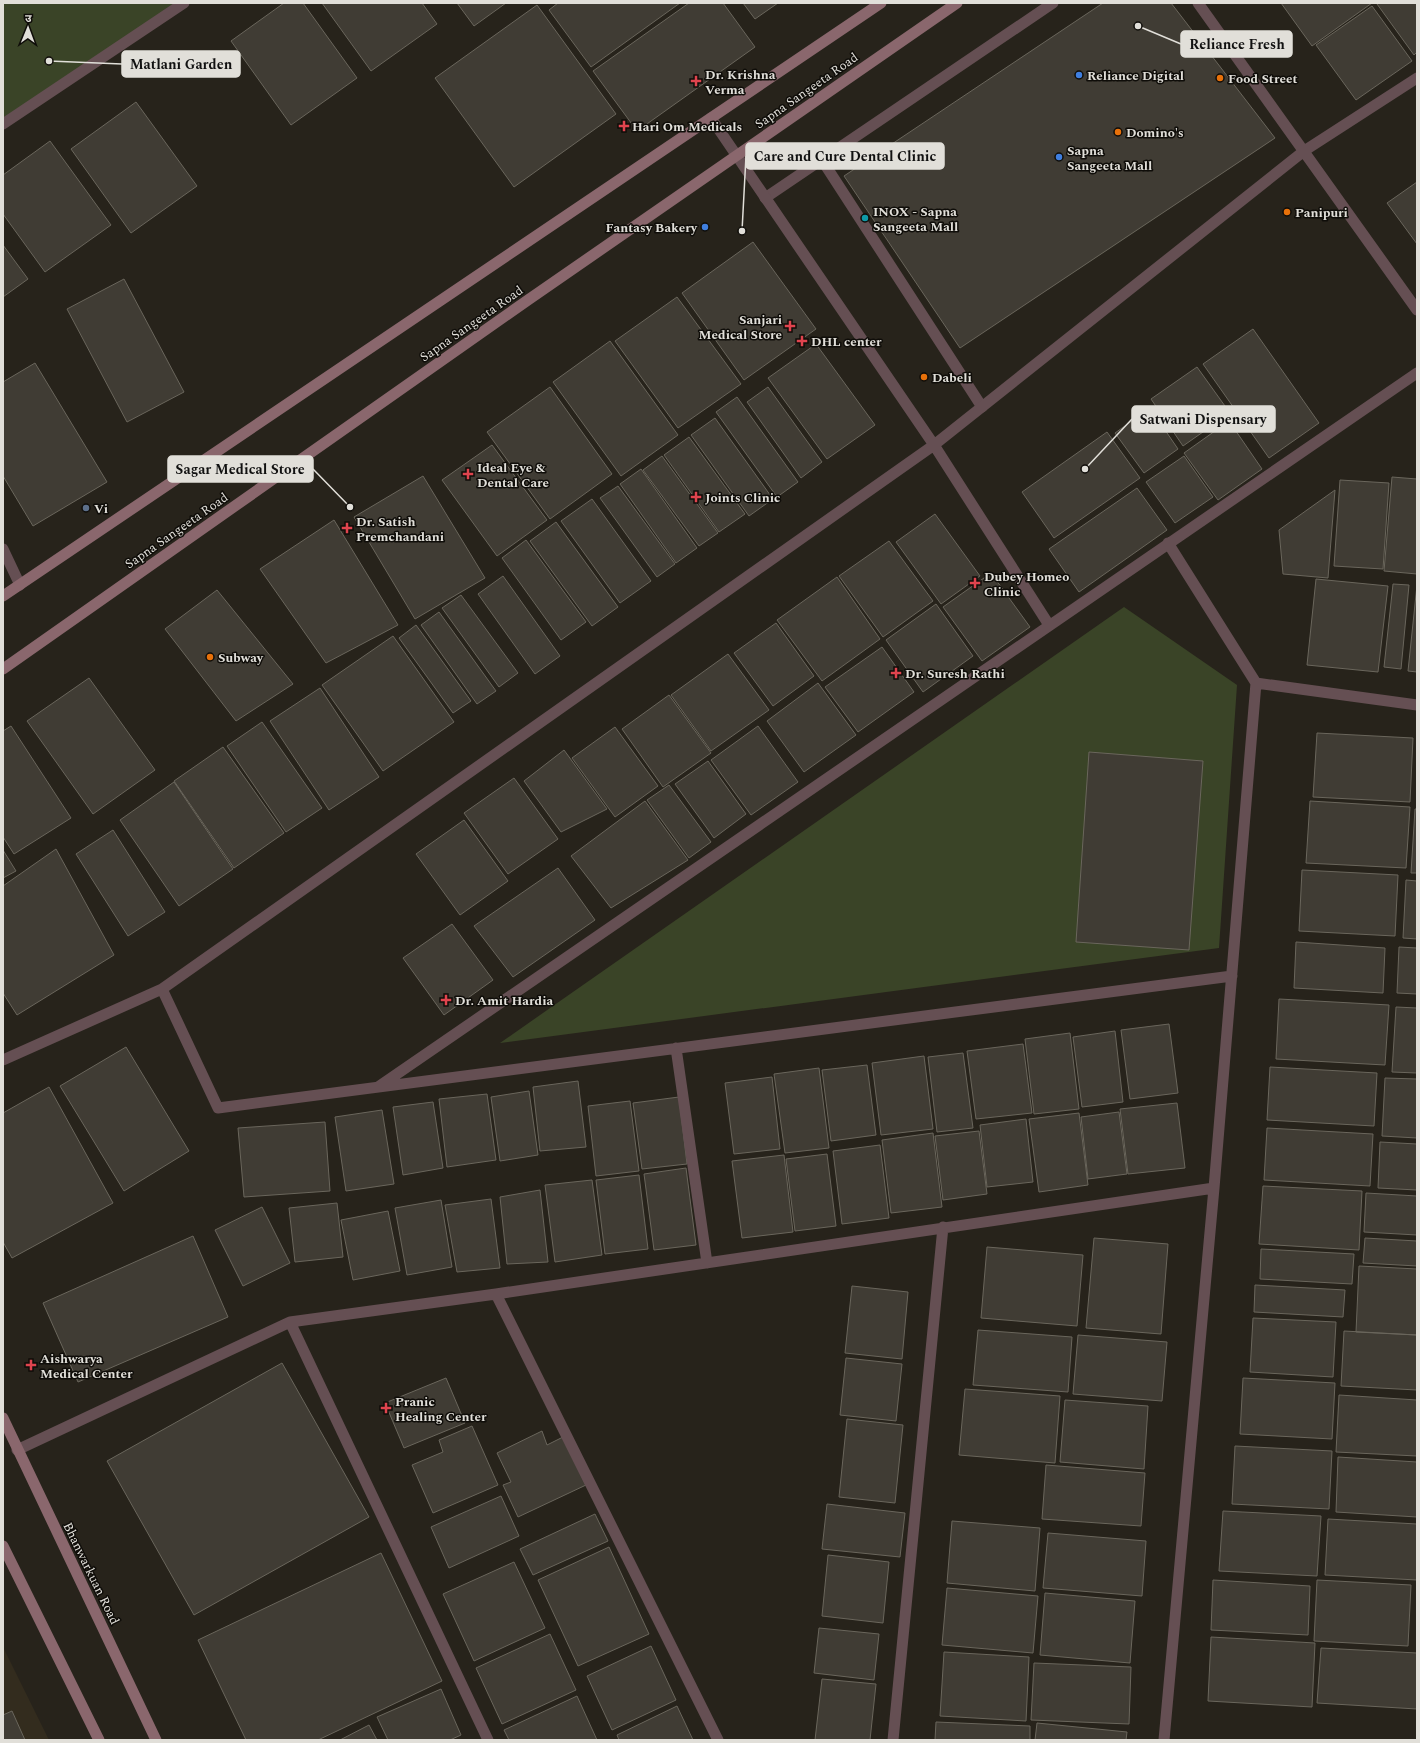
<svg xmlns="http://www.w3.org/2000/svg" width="1420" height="1743" font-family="Spectral,'Noto Sans Devanagari',serif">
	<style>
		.built { fill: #332c1e }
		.green { fill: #3a4427 }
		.building { fill: #403c34; stroke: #6a665c }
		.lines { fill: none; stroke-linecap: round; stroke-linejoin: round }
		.service { stroke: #654f53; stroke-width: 11 }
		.minor { stroke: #654f53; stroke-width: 11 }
		.secondary { stroke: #8a676d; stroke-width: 11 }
		.shop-dot { fill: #3f7fe0; stroke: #0f0d09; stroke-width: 1.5 }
		.food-dot { fill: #e8710a; stroke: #0f0d09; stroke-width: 1.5 }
		.health-dot { fill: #e0444e; stroke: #0f0d09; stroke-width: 1.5 }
		.culture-dot { fill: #0f9aa8; stroke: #0f0d09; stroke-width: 1.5 }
		.service-dot { fill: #5c6f8a; stroke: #0f0d09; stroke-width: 1.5 }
		.labels { text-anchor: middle; stroke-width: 3; stroke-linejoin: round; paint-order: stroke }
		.poi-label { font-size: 13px; font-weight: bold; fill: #e1dfd9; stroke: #0f0d09; text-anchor: start }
		.street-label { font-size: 13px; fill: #e1dfd9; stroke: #0f0d09 }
		.leader { fill: none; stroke: #e1dfd9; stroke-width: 1.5 }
		.callout-dot { fill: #e1dfd9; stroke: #0f0d09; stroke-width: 1.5 }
		.callout { fill: #e1dfd9; stroke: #e1dfd9; stroke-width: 1.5 }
		.callout-label { font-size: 14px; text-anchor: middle; font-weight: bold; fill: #111 }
	</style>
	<rect width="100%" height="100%" fill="#27231b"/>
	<!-- built -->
	<path class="built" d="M3 1647 49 1740H3Z"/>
	<!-- green -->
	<path class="green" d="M3 3H188L3 120Z
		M1124 607 1237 685 1219 948 500 1043Z"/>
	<!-- building -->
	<path class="building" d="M284 3H303L357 78 291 125 231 41Z
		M322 3H422L437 24 371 71Z
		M457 3H506L474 26Z
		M558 3H680L591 67 549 10Z
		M689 3H723L755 47 637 131 593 71Z
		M743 3H778L755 19Z
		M1103 3H1171L1275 138 960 348 844 176Z
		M1281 3H1372L1312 46Z
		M1378 3H1417V52L1414 55 1377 4Z
		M537 5 616 114 514 187 435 78Z
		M1372 6 1412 61 1356 100 1316 45Z
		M136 102 197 186 131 233 71 149Z
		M50 141 111 225 45 272 3 214V175Z
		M1417 182V244L1387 203Z
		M753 242 816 329 744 380 682 293Z
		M3 245 28 279 3 297Z
		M124 279 184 392 127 422 67 309Z
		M677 297 741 384 678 428 615 341Z
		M1253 329 1319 423 1269 458 1203 364Z
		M610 341 678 435 621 476 553 382Z
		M816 344 875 425 827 459 768 378Z
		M35 363 107 482 33 526 3 476V382Z
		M1197 367 1230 413 1183 446 1151 399Z
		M550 387 612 474 550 519 487 432Z
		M768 387 822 462 801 478 747 402Z
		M737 397 798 482 777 497 716 412Z
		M1150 408 1178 449 1144 473 1115 433Z
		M715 418 773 499 749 516 691 435Z
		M1229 421 1262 469 1218 500 1184 453Z
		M1107 432 1140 478 1054 538 1022 492Z
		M689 437 745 514 719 532 664 455Z
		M492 445 547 520 497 556 442 480Z
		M662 456 718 533 699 546 643 470Z
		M1184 456 1213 497 1175 523 1146 482Z
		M641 469 697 548 676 563 620 484Z
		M423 476 485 578 415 619 354 517Z
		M1392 477 1417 479V574L1384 571Z
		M1340 480 1389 483 1383 569 1334 566Z
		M618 486 675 564 657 577 600 498Z
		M1137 488 1167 530 1079 592 1049 549Z
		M1335 490 1328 578 1283 574 1279 530Z
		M592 499 651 581 620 603 561 521Z
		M935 514 980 576 941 604 896 542Z
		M334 520 398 625 326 663 260 569Z
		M556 522 618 607 592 626 530 541Z
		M526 540 586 622 561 640 502 558Z
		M889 541 933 601 883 637 839 576Z
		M991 573 1030 627 982 661 943 607Z
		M503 576 560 656 535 674 478 594Z
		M837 577 880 639 822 681 777 620Z
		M1316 579 1388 586 1378 672 1307 665Z
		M1393 584 1409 585 1401 669 1384 667Z
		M1417 585V672L1408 671Z
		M217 590 293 684 236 721 165 629Z
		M461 595 518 673 499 687 442 608Z
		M936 604 973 656 923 692 886 640Z
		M439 612 496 691 477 704 421 625Z
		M776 623 814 676 773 706 734 653Z
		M416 625 471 701 453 713 399 638Z
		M393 636 454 722 383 771 322 685Z
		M882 647 914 692 858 732 825 687Z
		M728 654 769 710 711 751 671 695Z
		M89 678 155 770 93 814 27 721Z
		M818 683 856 735 804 772 767 721Z
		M320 688 379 777 329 810 270 721Z
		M669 695 711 753 663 787 622 729Z
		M262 722 322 808 286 832 227 746Z
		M11 726 71 818 14 854 3 837V731Z
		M758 726 798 782 751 815 711 760Z
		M615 727 658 786 615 817 572 758Z
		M1317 733 1413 738 1410 802 1313 797Z
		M223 747 284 833 234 868 174 781Z
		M564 750 607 809 561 832 524 781Z
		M1089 752 1203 761 1189 950 1076 942Z
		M708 761 746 814 714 838 675 784Z
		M514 778 558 839 508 874 464 813Z
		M174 782 233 869 179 906 120 820Z
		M669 785 711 842 689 858 647 800Z
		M645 801 688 860 611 908 571 856Z
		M1310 801 1410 807 1406 868 1306 863Z
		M1415 809H1417V873H1411Z
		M464 820 508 881 460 915 416 854Z
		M113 830 165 912 128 936 76 854Z
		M56 849 114 955 17 1015 3 993V886Z
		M3 850 16 871 3 878Z
		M558 868 595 920 513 977 474 926Z
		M1302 870 1398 875 1395 936 1299 931Z
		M1406 880 1417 881V939L1403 938Z
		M452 924 493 980 444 1015 403 958Z
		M1296 942 1385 948 1383 993 1294 988Z
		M1399 947 1417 948V994L1397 993Z
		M1279 999 1389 1005 1385 1065 1276 1059Z
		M1396 1007 1417 1008V1073L1392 1072Z
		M1169 1024 1178 1093 1130 1099 1121 1030Z
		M1115 1031 1123 1102 1082 1107 1073 1037Z
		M1070 1033 1079 1109 1034 1114 1025 1039Z
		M1023 1044 1032 1113 976 1119 967 1051Z
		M126 1047 189 1151 124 1191 60 1086Z
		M963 1053 973 1128 937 1132 928 1057Z
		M924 1056 933 1129 881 1135 872 1063Z
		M867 1065 876 1135 831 1141 822 1070Z
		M1270 1067 1377 1073 1374 1126 1267 1120Z
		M819 1068 829 1148 785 1153 774 1074Z
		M772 1077 780 1149 734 1154 725 1083Z
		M1385 1078 1417 1079V1138L1382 1136Z
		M578 1081 586 1147 540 1151 533 1087Z
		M49 1087 113 1203 12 1258 3 1242V1113Z
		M529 1091 538 1155 500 1161 491 1097Z
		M487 1094 496 1160 447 1167 439 1099Z
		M679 1097 687 1164 642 1169 633 1103Z
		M630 1101 639 1171 596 1176 588 1106Z
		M433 1102 443 1168 403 1175 393 1107Z
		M1177 1103 1185 1168 1128 1174 1120 1109Z
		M382 1110 394 1184 346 1191 335 1117Z
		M1119 1112 1127 1174 1088 1179 1081 1117Z
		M1079 1113 1088 1185 1039 1192 1029 1119Z
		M1026 1119 1033 1182 987 1187 980 1125Z
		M325 1122 330 1191 244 1197 238 1128Z
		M1267 1128 1373 1134 1370 1186 1264 1180Z
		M979 1131 987 1194 943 1200 935 1136Z
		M933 1133 942 1207 891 1213 882 1140Z
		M1380 1142 1417 1144V1190L1378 1188Z
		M880 1145 889 1218 842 1224 833 1151Z
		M827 1154 836 1226 795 1231 786 1159Z
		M784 1155 793 1232 742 1238 732 1161Z
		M686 1168 696 1245 654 1250 644 1174Z
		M639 1175 648 1249 605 1254 596 1180Z
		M592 1180 602 1255 555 1262 545 1185Z
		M1263 1186 1362 1191 1359 1250 1259 1244Z
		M540 1190 548 1262 507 1264 500 1197Z
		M1366 1193 1417 1196V1235L1364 1232Z
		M491 1199 500 1268 457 1272 445 1205Z
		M441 1200 452 1267 407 1275 395 1208Z
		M337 1203 343 1257 295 1262 289 1208Z
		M262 1207 290 1263 243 1286 215 1230Z
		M388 1211 400 1271 353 1280 341 1220Z
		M193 1236 228 1317 78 1382 43 1303Z
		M1094 1238 1168 1244 1161 1334 1086 1328Z
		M1365 1238 1417 1241V1266L1363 1263Z
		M987 1247 1083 1255 1077 1326 981 1318Z
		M1261 1249 1354 1254 1352 1284 1260 1279Z
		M1359 1266 1417 1269V1335L1356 1332Z
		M1255 1285 1345 1290 1343 1317 1254 1312Z
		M852 1286 908 1292 902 1359 845 1353Z
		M1253 1318 1336 1322 1333 1377 1250 1372Z
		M978 1330 1072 1337 1068 1392 973 1385Z
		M1344 1331 1417 1335V1390L1341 1386Z
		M1078 1335 1167 1342 1162 1401 1073 1394Z
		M846 1358 902 1364 896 1421 840 1415Z
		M282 1363 369 1517 194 1615 107 1461Z
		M446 1378 465 1423 404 1448 385 1403Z
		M1243 1378 1335 1383 1332 1439 1240 1434Z
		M965 1389 1060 1396 1055 1463 959 1455Z
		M1339 1395 1417 1400V1456L1336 1452Z
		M1065 1400 1148 1406 1144 1469 1060 1462Z
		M847 1419 903 1425 895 1503 839 1497Z
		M472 1426 498 1485 433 1513 412 1465 443 1452 439 1440Z
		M542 1431 547 1445 563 1437 586 1485 518 1517 503 1485 511 1482 497 1453Z
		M1235 1446 1332 1451 1329 1509 1232 1504Z
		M1338 1457 1417 1462V1517L1336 1512Z
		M1046 1465 1145 1473 1141 1526 1042 1519Z
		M501 1496 519 1536 449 1568 431 1527Z
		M827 1504 905 1513 900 1557 822 1549Z
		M1223 1511 1321 1516 1317 1576 1219 1571Z
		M595 1514 608 1541 533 1575 520 1549Z
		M1328 1519 1417 1524V1580L1325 1575Z
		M952 1521 1040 1528 1035 1591 947 1583Z
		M1048 1533 1146 1541 1142 1596 1043 1588Z
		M609 1547 649 1634 578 1666 538 1580Z
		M381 1553 442 1681 318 1740H246L198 1640Z
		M828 1555 889 1562 883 1623 822 1616Z
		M514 1562 545 1628 474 1661 443 1594Z
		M1213 1580 1310 1586 1308 1635 1211 1630Z
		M1317 1580 1411 1585 1408 1646 1314 1641Z
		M947 1588 1038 1596 1033 1653 942 1645Z
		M1045 1593 1135 1601 1130 1663 1040 1655Z
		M819 1628 879 1634 874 1680 814 1673Z
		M550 1634 576 1690 502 1724 476 1668Z
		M1211 1637 1315 1643 1312 1707 1208 1701Z
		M651 1646 676 1700 612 1730 587 1676Z
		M1321 1648 1417 1653V1709L1317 1703Z
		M944 1652 1029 1657 1026 1721 940 1716Z
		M1034 1663 1131 1667 1129 1724 1031 1720Z
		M822 1679 876 1684 870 1740H815Z
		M441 1689 461 1735 450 1740H388L377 1717Z
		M577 1696 597 1740H509L504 1730Z
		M677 1706 693 1740H619L617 1735Z
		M12 1711 25 1740H3V1715Z
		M936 1722 1030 1726V1740H935Z
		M1037 1723 1127 1732 1126 1740H1035Z
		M369 1725 377 1740H340Z"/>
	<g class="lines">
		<!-- service -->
		<path class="service" d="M822 160 982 407
			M765 198 1053 3"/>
		<!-- minor -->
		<path class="minor" d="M1198 3 1417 310
			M711 118 934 445 1049 625
			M3 124 184 3
			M3 549 20 585
			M1256 683 1417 705
			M162 989 218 1108 1232 976
			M676 1048 707 1263
			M3 1060 162 989 934 445 1304 151 1417 78
			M378 1087 1417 373
			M496 1294 718 1740
			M290 1322 488 1740
			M17 1450 290 1322 496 1294 1214 1188
			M893 1740 943 1227
			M1164 1740 1214 1188 1256 683 1168 543"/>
		<!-- secondary -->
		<path class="secondary" d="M3 596 881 3
			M3 669 528 300 957 3
			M3 1418 156 1740
			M3 1546 99 1740"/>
	</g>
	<!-- markers -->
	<g class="shop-dot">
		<circle cx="1079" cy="75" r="4"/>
		<circle cx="1059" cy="157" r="4"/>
		<circle cx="705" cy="227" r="4"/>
	</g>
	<g class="food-dot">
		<circle cx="1220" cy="78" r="4"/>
		<circle cx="1118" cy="132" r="4"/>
		<circle cx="1287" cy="212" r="4"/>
		<circle cx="924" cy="377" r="4"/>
		<circle cx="210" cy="657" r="4"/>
	</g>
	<g class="health-dot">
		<path d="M694 75h4v4h4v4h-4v4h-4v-4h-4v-4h4z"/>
		<path d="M622 120h4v4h4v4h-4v4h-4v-4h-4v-4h4z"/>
		<path d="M788 320h4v4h4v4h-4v4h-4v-4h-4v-4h4z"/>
		<path d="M800 335h4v4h4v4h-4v4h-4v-4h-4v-4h4z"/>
		<path d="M466 468h4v4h4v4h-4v4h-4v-4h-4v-4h4z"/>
		<path d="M694 491h4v4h4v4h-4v4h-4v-4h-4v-4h4z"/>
		<path d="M345 522h4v4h4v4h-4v4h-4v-4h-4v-4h4z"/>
		<path d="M973 577h4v4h4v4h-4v4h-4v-4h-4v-4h4z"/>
		<path d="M894 667h4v4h4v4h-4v4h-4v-4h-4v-4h4z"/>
		<path d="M444 994h4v4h4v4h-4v4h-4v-4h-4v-4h4z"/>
		<path d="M29 1359h4v4h4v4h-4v4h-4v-4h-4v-4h4z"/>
		<path d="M384 1402h4v4h4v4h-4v4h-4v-4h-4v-4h4z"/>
	</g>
	<circle class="culture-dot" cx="865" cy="218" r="4"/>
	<circle class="service-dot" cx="86" cy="508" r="4"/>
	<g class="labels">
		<!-- poi labels -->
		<g class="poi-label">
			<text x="705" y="79">Dr. Krishna<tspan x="705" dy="15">Verma</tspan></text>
			<text x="1087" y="80">Reliance Digital</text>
			<text x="1228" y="83">Food Street</text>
			<text x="632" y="131">Hari Om Medicals</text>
			<text x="1126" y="137">Domino's</text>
			<text x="1067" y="155">Sapna<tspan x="1067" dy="15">Sangeeta Mall</tspan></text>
			<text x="873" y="216">INOX - Sapna<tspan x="873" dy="15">Sangeeta Mall</tspan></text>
			<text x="1295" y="217">Panipuri</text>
			<text x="697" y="232" text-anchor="end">Fantasy Bakery</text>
			<text x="782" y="324" text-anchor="end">Sanjari<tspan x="782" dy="15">Medical Store</tspan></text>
			<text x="811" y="346">DHL center</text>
			<text x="932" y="382">Dabeli</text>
			<text x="477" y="472">Ideal Eye &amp;<tspan x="477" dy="15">Dental Care</tspan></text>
			<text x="705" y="502">Joints Clinic</text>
			<text x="94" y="513">Vi</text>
			<text x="356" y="526">Dr. Satish<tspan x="356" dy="15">Premchandani</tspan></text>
			<text x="984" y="581">Dubey Homeo<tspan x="984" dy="15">Clinic</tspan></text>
			<text x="218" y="662">Subway</text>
			<text x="905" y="678">Dr. Suresh Rathi</text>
			<text x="455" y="1005">Dr. Amit Hardia</text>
			<text x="40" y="1363">Aishwarya<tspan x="40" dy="15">Medical Center</tspan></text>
			<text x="395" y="1406">Pranic<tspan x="395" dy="15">Healing Center</tspan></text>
		</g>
		<!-- street labels -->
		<g class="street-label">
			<text transform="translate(806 90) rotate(-35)" y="5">Sapna Sangeeta Road</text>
			<text transform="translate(471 323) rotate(-35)" y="5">Sapna Sangeeta Road</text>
			<text transform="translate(176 530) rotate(-35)" y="5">Sapna Sangeeta Road</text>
			<text transform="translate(92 1573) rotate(64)" y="5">Bhanwarkuan Road</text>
		</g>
	</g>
	<!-- callouts -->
	<path class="leader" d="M1138 26L1181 44M49 61L122 64M742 231L746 156M1085 469L1132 419M350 507L313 469"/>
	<g class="callout-dot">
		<circle cx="1138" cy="26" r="4"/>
		<circle cx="49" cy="61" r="4"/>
		<circle cx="742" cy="231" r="4"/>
		<circle cx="1085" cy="469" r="4"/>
		<circle cx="350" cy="507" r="4"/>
	</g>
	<g class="callout">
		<rect x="1181" y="31" width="111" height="26" rx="4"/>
		<rect x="122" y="51" width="118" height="26" rx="4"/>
		<rect x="746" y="143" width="198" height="26" rx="4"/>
		<rect x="1132" y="406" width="143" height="26" rx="4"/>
		<rect x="168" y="456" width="145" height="26" rx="4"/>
	</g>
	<g class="callout-label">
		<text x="1237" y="49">Reliance Fresh</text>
		<text x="181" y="69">Matlani Garden</text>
		<text x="845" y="161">Care and Cure Dental Clinic</text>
		<text x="1203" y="424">Satwani Dispensary</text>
		<text x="240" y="474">Sagar Medical Store</text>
	</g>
	<!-- border -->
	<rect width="1420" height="1743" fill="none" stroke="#e1dfd9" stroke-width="8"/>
	<!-- north arrow -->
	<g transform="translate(28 28) rotate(1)" stroke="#0f0d09" stroke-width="3" paint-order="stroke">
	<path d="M0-3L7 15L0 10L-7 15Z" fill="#e1dfd9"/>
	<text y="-6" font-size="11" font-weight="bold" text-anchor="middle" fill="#e1dfd9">उ</text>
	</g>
</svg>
